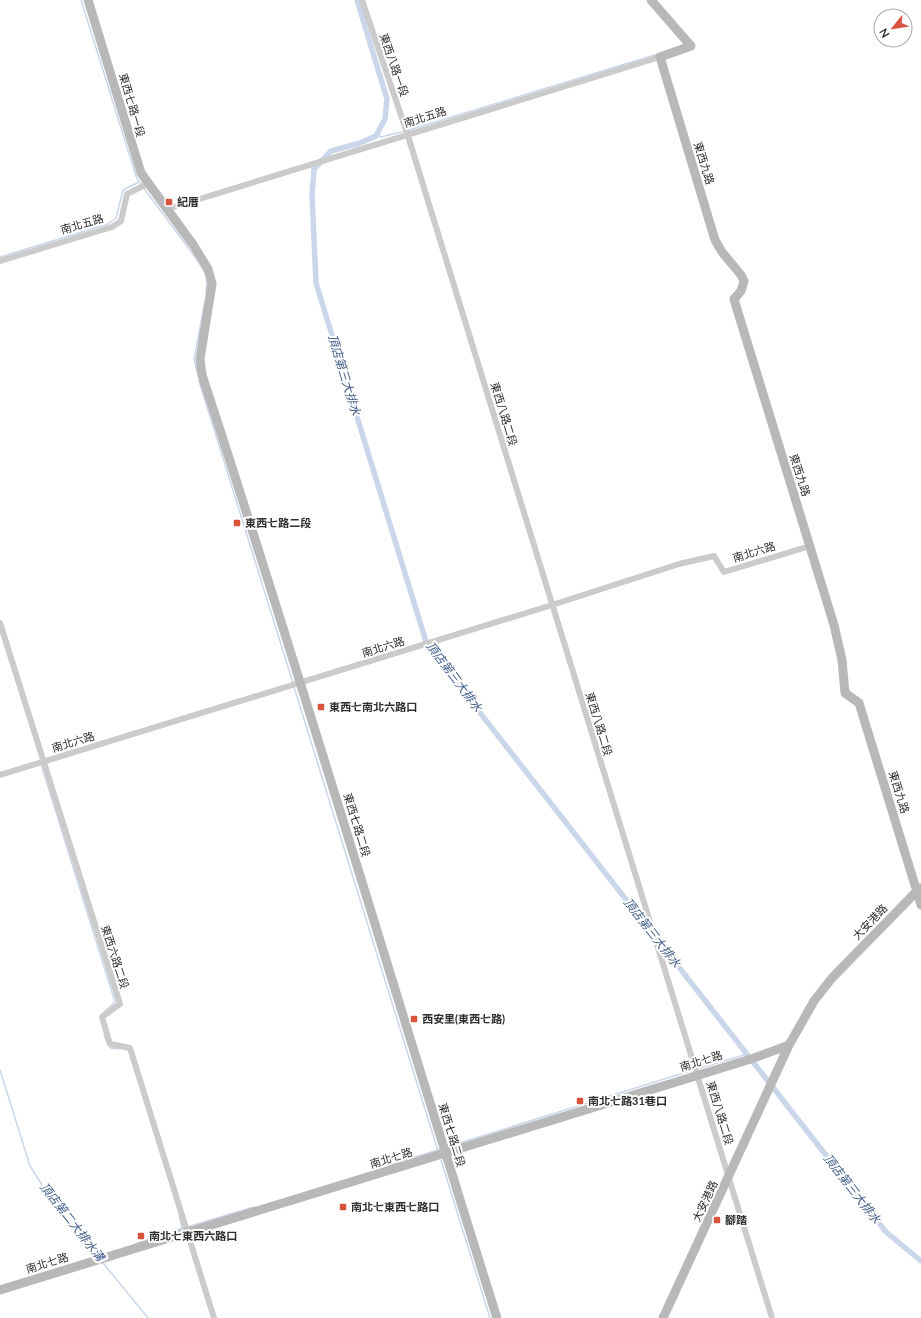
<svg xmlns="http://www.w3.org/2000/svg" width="921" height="1318" font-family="Lato,'Noto Sans TC',sans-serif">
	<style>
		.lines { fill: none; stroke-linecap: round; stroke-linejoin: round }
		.stream { stroke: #cad6e9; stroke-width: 1.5 }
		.canal { stroke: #cad6e9; stroke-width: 5.5 }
		.street { stroke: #cbcbcb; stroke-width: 6 }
		.secondary { stroke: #b8b8b8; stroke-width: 9 }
		.poi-dot { fill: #d9533c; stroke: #fff; stroke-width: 1.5 }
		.labels { text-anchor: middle; stroke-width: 4; stroke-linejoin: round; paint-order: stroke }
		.street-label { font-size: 11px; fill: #2e2e2e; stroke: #fff }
		.poi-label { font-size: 11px; font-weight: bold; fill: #2e2e2e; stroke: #fff; text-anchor: start }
		.water-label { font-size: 12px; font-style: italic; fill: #425e8a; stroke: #fff }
	</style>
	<rect width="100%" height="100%" fill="#fff"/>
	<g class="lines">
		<!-- stream -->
		<path class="stream" d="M81 0 137 179 141 184
			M409 130 658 54
			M376 134 381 137 405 131
			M143 187 198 261 205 273
			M0 257 108 224 116 218 123 190 139 182
			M206 293 207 279
			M197 372 194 359 205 301
			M199 381 293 683
			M294 687 438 1151
			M41 764 115 1002 102 1014
			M104 1035 107 1043
			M109 1046 111 1048 118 1049
			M697 1069 747 1054
			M0 1070 30 1166 51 1199 98 1257
			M447 1147 693 1070
			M441 1160 490 1318
			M390 1165 441 1149
			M179 1215 182 1228
			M187 1227 254 1207
			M135 1244 183 1228
			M103 1263 148 1318"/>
		<!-- canal -->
		<path class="canal" d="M357 0 387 99 385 119 376 136 360 143 331 151 314 169 312 195 316 283 427 645 886 1232 921 1261"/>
		<!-- street -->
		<path class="street" d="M362 0 408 136 772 1318
			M167 209C331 158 495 107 660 57
			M0 261 112 227 121 221 127 194 147 184
			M0 623 120 1004 102 1017 110 1044 130 1048 214 1318
			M0 775 552 605 679 564 714 556 724 572 810 546"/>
		<!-- secondary -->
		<path class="secondary" d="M88 0 141 173 194 246 208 269 212 284 200 359 202 375C305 688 398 1004 497 1318
			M651 0 691 46 660 57 715 240 722 252 741 275 744 281 741 291 734 299 736 306 834 625 842 660 845 693 859 703 921 905
			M0 1290 754 1058 789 1045
			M663 1318 789 1045 814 1001 832 978 920 888"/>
	</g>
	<!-- markers -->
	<g class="poi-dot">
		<rect x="165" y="198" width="8" height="8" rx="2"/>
		<rect x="233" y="519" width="8" height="8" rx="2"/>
		<rect x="317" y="703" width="8" height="8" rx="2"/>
		<rect x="410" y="1015" width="8" height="8" rx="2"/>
		<rect x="576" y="1097" width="8" height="8" rx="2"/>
		<rect x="339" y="1203" width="8" height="8" rx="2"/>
		<rect x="713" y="1216" width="8" height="8" rx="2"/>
		<rect x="137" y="1232" width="8" height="8" rx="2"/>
	</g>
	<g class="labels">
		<!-- street labels -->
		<g class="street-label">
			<text transform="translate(394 65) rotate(71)" y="4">東西八路一段</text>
			<text transform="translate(132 105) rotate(74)" y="4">東西七路一段</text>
			<text transform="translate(425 117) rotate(-18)" y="4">南北五路</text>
			<text transform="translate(704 163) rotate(73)" y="4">東西九路</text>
			<text transform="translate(82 224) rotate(-16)" y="4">南北五路</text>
			<text transform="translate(504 414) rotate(73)" y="4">東西八路二段</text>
			<text transform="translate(800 475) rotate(72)" y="4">東西九路</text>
			<text transform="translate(754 552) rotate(-17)" y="4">南北六路</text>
			<text transform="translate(383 647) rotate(-17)" y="4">南北六路</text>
			<text transform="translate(599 724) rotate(73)" y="4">東西八路二段</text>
			<text transform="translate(73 742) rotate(-17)" y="4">南北六路</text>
			<text transform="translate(899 792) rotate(73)" y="4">東西九路</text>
			<text transform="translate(357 825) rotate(73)" y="4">東西七路二段</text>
			<text transform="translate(870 922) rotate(-46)" y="4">大安港路</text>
			<text transform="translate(115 957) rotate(72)" y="4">東西六路二段</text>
			<text transform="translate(701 1061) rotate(-17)" y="4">南北七路</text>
			<text transform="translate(720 1113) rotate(73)" y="4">東西八路二段</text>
			<text transform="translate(452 1135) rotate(73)" y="4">東西七路二段</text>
			<text transform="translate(391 1158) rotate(-17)" y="4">南北七路</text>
			<text transform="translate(705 1201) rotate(-65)" y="4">大安港路</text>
			<text transform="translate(47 1263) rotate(-17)" y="4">南北七路</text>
		</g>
		<!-- poi labels -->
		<g class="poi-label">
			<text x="177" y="206">紀厝</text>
			<text x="245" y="527">東西七路二段</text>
			<text x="329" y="711">東西七南北六路口</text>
			<text x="422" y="1023">西安里(東西七路)</text>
			<text x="588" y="1105">南北七路31巷口</text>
			<text x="351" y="1211">南北七東西七路口</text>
			<text x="725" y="1224">腳踏</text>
			<text x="149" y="1240">南北七東西六路口</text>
		</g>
		<!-- water labels -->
		<g class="water-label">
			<text transform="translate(344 375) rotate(73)" y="4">頂店第三大排水</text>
			<text transform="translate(454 677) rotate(53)" y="4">頂店第三大排水</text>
			<text transform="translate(652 933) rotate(52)" y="4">頂店第三大排水</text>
			<text transform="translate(852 1189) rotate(52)" y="4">頂店第三大排水</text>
			<text transform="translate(72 1222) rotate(52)" y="4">頂店第二大排水溝</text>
		</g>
	</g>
	<!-- north arrow -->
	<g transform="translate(893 28) rotate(240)"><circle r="19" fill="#ffffff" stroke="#ababab"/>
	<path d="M0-3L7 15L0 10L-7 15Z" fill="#d9533c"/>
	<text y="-6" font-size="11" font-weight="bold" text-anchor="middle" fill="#2e2e2e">N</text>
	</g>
</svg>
